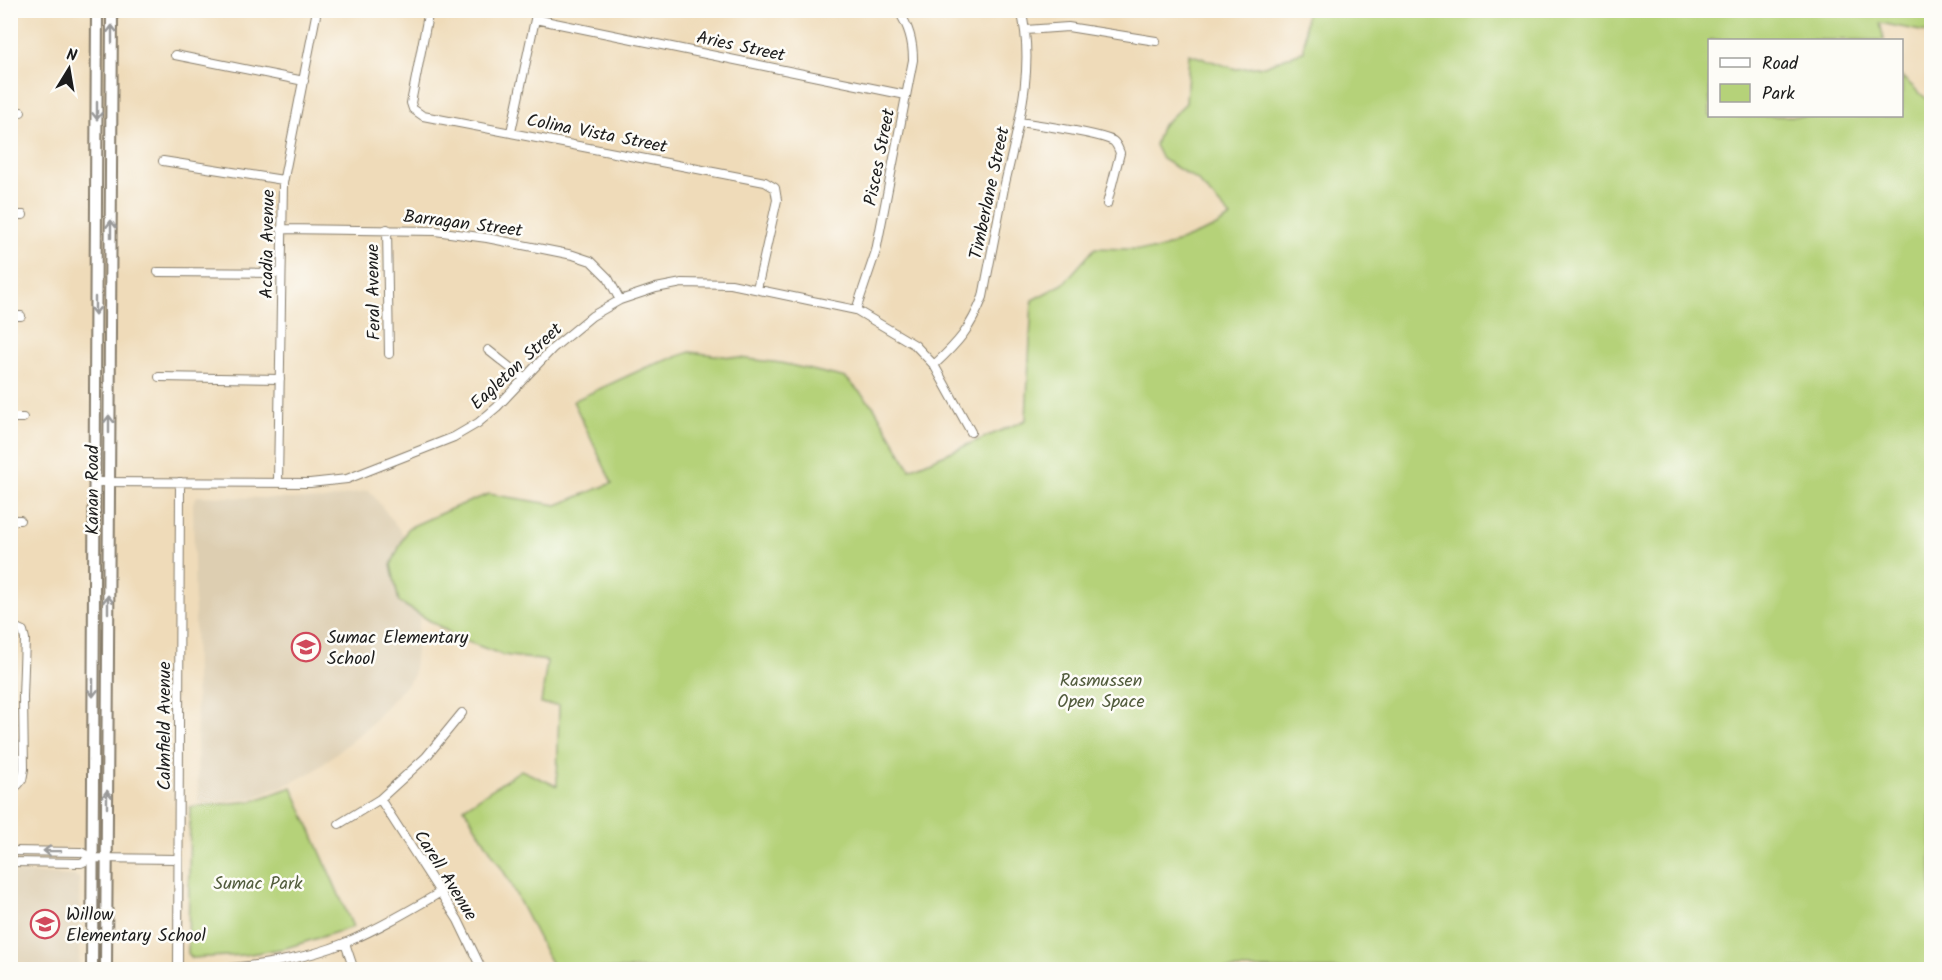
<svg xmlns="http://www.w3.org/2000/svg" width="1942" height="980" font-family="Kalam,sans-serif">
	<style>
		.built { fill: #ddceb1 }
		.green { fill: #b5d279; stroke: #68774a; stroke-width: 1.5 }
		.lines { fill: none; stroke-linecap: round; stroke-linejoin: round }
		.street-casing { stroke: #867c6a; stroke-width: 10 }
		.secondary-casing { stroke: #867c6a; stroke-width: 14 }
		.street { stroke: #fff; stroke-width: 8 }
		.secondary { stroke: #fff; stroke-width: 10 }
		.oneway { stroke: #999 }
		.labels { text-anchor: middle; stroke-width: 5; stroke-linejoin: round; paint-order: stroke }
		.street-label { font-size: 18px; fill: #1c1c1c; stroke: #fdfcf7 }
		.poi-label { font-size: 18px; fill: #1c1c1c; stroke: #fdfcf7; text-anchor: start }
		.park-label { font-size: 18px; fill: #525c3d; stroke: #fdfcf7 }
	</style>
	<rect width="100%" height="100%" fill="#fdfcf7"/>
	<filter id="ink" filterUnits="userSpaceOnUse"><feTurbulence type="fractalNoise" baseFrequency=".0167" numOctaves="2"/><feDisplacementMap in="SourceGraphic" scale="12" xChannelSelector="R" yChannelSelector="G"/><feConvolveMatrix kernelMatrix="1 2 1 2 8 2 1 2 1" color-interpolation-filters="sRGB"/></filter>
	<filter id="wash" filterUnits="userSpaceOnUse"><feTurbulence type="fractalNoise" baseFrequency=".008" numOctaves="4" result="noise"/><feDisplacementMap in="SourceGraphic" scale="24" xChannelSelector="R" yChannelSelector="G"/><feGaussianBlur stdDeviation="1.35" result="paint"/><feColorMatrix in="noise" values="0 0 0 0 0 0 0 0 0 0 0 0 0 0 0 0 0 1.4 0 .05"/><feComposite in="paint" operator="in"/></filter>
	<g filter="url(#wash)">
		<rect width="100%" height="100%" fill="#efdbb9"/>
		<!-- built -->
		<path class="built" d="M369 490 406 538 424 554 420 616 413 677 366 729 314 771 288 784 253 798 198 803 193 503 197 496 325 500Z
			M11 872 74 876 79 878V969H11Z"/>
		<!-- green -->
		<path class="green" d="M1306 11H1931V33L1880 23 1884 40H1710V116H1902V77L1931 103V969H554L507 877 464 808 521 770 557 786 559 705 541 704 547 661 503 655 460 639 399 602 391 565 408 528 453 508 489 494 557 505 612 483 573 401 647 367 690 352 781 363 846 378 874 407 910 469 1026 420 1032 300 1063 284 1095 248 1157 250 1213 228 1231 217 1197 180 1162 159 1155 145 1161 127 1186 103 1189 54 1236 69 1264 66 1304 51Z
			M292 787 353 927 286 948 244 955 192 958 188 953 190 807 253 801Z"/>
	</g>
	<g filter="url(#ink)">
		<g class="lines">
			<!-- street casing -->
			<g class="street-casing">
				<path id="street" d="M429 10 411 103 413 109 423 116 765 182 775 188 777 200 757 289
					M535 19 906 95
					M1026 30 1068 27 1156 41
					M175 55 304 81
					M10 112H21
					M1019 122C1039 125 1098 133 1113 141 1117 144 1118 148 1120 153L1107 204
					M511 132 537 10
					M163 161 283 180
					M10 215H23
					M281 229 435 231 487 238 573 255 591 261 608 278 620 300
					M387 229 389 354
					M158 272 281 273
					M856 310 876 251 913 60C913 41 909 27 898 10
					M10 316H21
					M488 350 523 378
					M934 365C959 342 970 329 983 297 990 261 997 224 1004 188 1017 130 1036 69 1021 10
					M159 377 280 379
					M10 418H23
					M94 482 310 483 347 479 454 437 478 423 497 407 552 349 592 316 620 300 656 288 682 283 731 284 856 310 915 345 934 365 971 432
					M278 482 283 183 317 10
					M10 520H20
					M10 625 23 631 25 639 23 697 24 769 22 780 18 785 10 786
					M380 799 458 920 482 970
					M339 824 380 799 426 757 462 713
					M10 851 81 852 92 858 177 859
					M10 862 81 863 92 858
					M345 943 354 970
					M178 970 180 482
					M203 970C251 967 302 961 347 942 380 928 410 910 441 892"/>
			</g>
			<!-- secondary casing -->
			<g class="secondary-casing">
				<path id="secondary" d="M92 970 97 10
					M106 970 112 10"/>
			</g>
			<!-- street -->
			<use href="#street" class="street"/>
			<!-- secondary -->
			<use href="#secondary" class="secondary"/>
		</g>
		<!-- one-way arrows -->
		<defs><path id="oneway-shaft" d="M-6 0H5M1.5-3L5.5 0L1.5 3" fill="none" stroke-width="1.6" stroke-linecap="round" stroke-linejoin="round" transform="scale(1.5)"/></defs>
		<g class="oneway">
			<use href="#oneway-shaft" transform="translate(112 34) rotate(-90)"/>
			<use href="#oneway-shaft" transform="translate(97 111) rotate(90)"/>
			<use href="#oneway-shaft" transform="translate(111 229) rotate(-90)"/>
			<use href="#oneway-shaft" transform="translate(95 306) rotate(90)"/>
			<use href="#oneway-shaft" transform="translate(109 424) rotate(-90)"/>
			<use href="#oneway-shaft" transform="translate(108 604) rotate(-90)"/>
			<use href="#oneway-shaft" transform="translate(93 688) rotate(90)"/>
			<use href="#oneway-shaft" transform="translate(107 799) rotate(-90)"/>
			<use href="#oneway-shaft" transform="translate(52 851) rotate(-179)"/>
		</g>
	</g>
	<!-- icons -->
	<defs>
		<g id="school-ring" transform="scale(1.5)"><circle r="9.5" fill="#fdfcf7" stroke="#d1495b" stroke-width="1.5"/><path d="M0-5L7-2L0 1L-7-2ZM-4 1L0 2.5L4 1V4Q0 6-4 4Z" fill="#d1495b"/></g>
	</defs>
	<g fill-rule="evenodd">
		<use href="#school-ring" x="306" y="647"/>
		<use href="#school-ring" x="45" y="924"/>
	</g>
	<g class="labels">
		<!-- street labels -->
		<g class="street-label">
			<text transform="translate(741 46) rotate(12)" y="6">Aries Street</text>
			<text transform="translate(597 133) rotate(11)" y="6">Colina Vista Street</text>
			<text transform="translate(879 157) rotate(-79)" y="6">Pisces Street</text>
			<text transform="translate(989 193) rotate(-78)" y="6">Timberlane Street</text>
			<text transform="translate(463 223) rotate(7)" y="6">Barragan Street</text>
			<text transform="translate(267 244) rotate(-89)" y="6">Acadia Avenue</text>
			<text transform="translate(373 292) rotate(-91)" y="6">Feral Avenue</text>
			<text transform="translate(516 366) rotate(-43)" y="6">Eagleton Street</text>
			<text transform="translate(92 490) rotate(-90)" y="6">Kanan Road</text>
			<text transform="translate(164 726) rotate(-90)" y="6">Calmfield Avenue</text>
			<text transform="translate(446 875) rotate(58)" y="6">Carell Avenue</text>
		</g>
		<!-- poi labels -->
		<g class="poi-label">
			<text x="327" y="643">Sumac Elementary<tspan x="327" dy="21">School</tspan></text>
			<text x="66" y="920">Willow<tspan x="66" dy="21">Elementary School</tspan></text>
		</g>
		<!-- park labels -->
		<g class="park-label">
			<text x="1101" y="686">Rasmussen<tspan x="1101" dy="21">Open Space</tspan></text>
			<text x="258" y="889">Sumac Park</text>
		</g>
	</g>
	<!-- margin -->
	<rect width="1942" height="980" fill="none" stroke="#fdfcf7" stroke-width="36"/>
	<!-- legend -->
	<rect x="1708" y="39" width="195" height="78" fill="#fdfcf7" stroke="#a3a29f" stroke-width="1.5"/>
	<rect x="1720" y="58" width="30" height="9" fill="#ffffff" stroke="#a3a29f" stroke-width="1.5"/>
	<text x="1762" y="69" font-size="18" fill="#1c1c1c">Road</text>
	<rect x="1720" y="84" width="30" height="18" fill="#b5d279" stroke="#a3a29f" stroke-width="1.5"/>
	<text x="1762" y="99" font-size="18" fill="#1c1c1c">Park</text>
	<!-- north arrow -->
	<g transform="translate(69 69) rotate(11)" stroke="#fdfcf7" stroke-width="4.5" paint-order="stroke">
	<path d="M0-4.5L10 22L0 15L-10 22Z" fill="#1c1c1c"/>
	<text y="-9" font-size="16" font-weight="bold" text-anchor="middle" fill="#1c1c1c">N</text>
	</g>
</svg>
